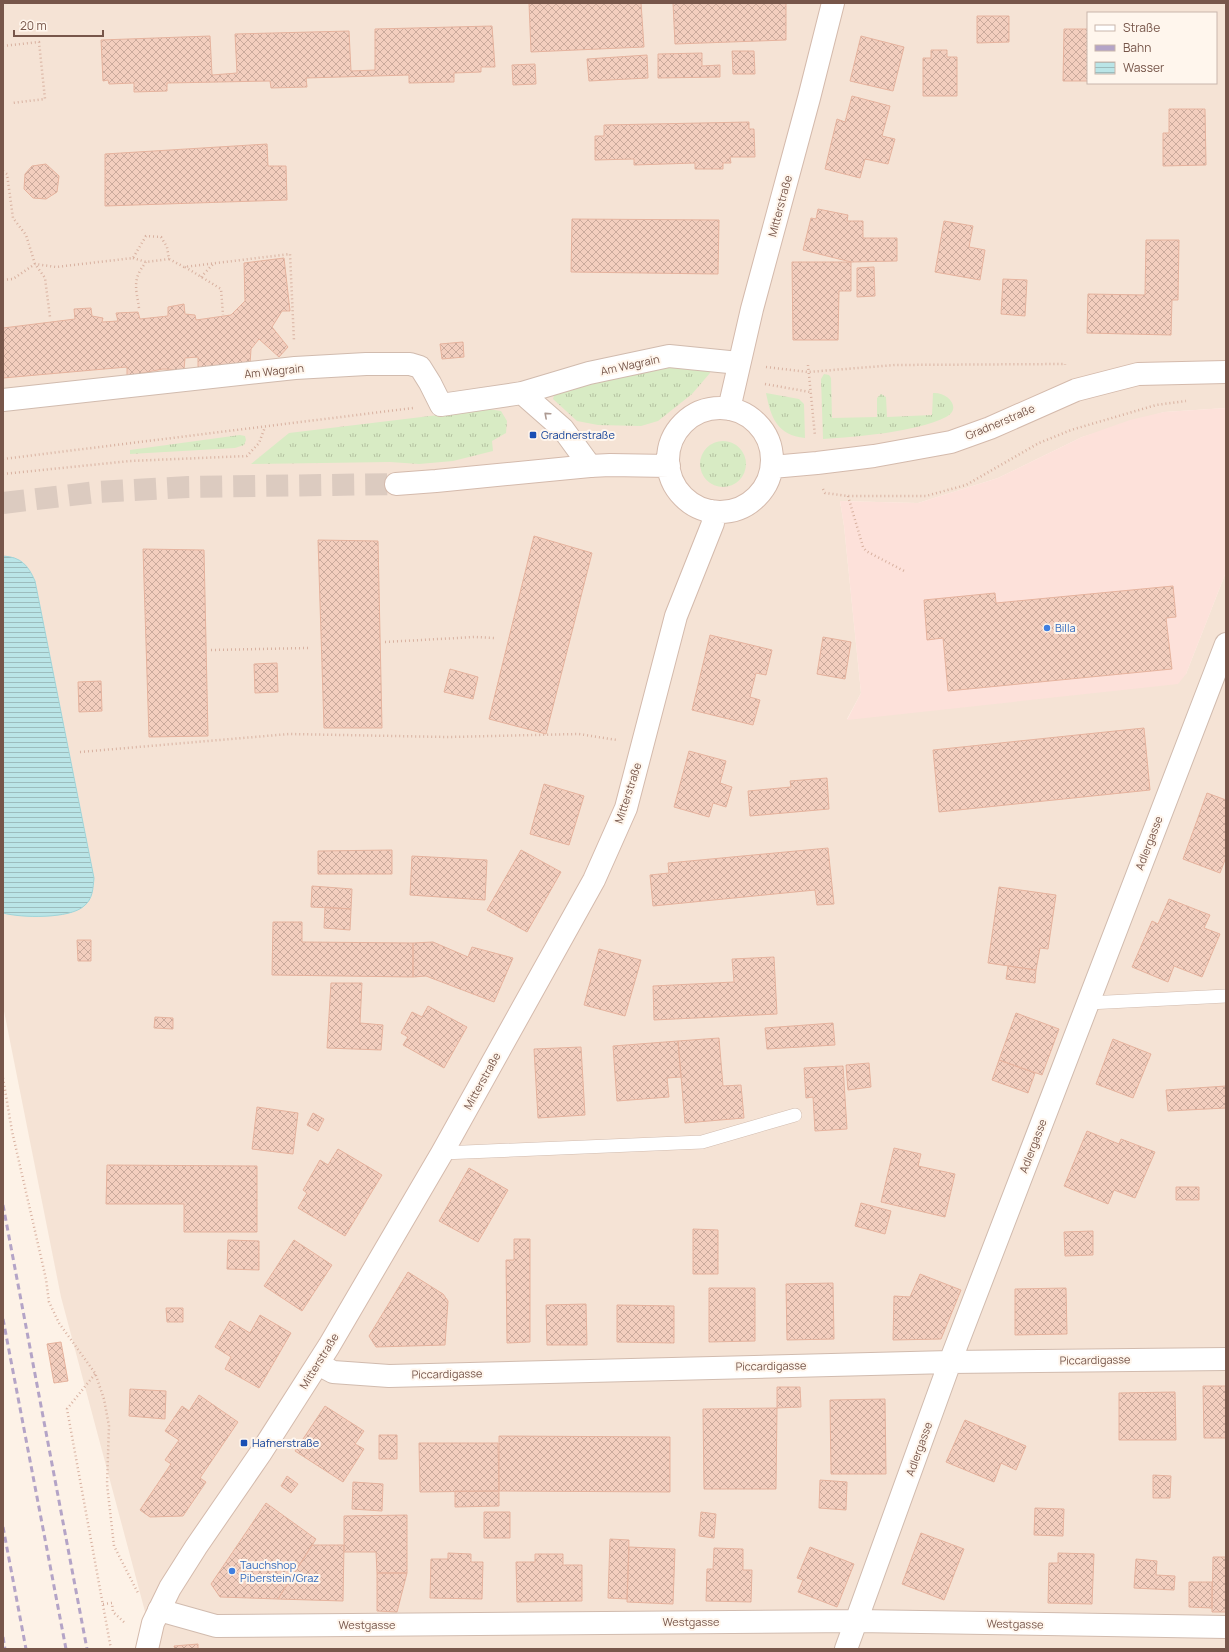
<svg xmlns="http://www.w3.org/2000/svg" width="1229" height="1652" font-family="Manrope,sans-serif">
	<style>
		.residential { fill: #f5e3d5; fill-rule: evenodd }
		.commercial { fill: #fde1da }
		.grass { fill: url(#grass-tufts) }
		.water { fill: url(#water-rules); stroke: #a0d5d9 }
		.building { fill: url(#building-cross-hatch); stroke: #e6b39e }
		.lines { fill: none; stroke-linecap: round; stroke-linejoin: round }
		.secondary-tunnel { stroke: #dccbc0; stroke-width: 22; stroke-dasharray: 22 11; stroke-linecap: butt }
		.lane-casing { stroke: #d1bbae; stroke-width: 14 }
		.street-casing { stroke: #d1bbae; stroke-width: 24 }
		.secondary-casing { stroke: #d4baac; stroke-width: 24 }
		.path { stroke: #d8b1a0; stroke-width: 2.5; stroke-dasharray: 1 3; stroke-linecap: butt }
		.lane { stroke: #fff; stroke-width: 13 }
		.street { stroke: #fff; stroke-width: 22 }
		.secondary { stroke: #fff; stroke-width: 22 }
		.rail { stroke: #b4a4c7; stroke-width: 3; stroke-dasharray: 6 4; stroke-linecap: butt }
		.oneway { stroke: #ad9a92 }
		.transit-dot { fill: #1a4fb4; stroke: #fff6ed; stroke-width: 1.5 }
		.shop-dot { fill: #3f7fe0; stroke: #fff6ed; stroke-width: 1.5 }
		.labels { text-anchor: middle; stroke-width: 4; stroke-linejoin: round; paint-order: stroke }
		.street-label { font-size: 11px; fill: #77564a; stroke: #fff6ed }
		.transit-label { font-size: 11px; fill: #164399; stroke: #fff6ed; text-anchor: start }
		.shop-label { font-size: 11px; fill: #366cbe; stroke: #fff6ed; text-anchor: start }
	</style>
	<defs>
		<pattern id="grass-tufts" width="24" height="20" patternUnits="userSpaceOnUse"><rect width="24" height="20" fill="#d8ebc4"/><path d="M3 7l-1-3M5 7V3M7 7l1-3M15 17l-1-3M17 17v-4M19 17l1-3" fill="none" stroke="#b4c1a1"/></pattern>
		<pattern id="water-rules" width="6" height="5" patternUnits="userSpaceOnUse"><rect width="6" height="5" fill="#bae5e7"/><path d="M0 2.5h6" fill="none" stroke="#9cbcbd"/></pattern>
		<pattern id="building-cross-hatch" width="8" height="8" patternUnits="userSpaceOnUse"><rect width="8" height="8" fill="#f3cebe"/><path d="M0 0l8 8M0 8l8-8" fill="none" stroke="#caaa9c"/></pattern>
	</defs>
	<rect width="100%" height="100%" fill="#fdf2e7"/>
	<!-- residential -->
	<path class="residential" d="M3 3H1226V408L1164 412 1082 437 998 478 918 503 840 501 844 526 861 693 847 719 1186 674 1226 572V1649H155L61 1297 3 1006ZM1088 13H1216V83H1088Z"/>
	<!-- commercial -->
	<path class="commercial" d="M1226 408V572L1186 674 1178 684 847 720 861 693 844 526 840 501 918 503 998 478 1082 437 1130 420 1164 412Z"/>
	<!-- grass -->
	<path class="grass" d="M691 366 710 369V373L692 394 658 421 641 426 598 425 577 421 553 399 555 392 655 368Z
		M824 374 829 375 831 378 832 418 877 417V398L881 394 886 397 887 417 932 415 933 393C949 392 962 409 946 417 916 432 857 437 823 439L821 379Z
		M766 393 799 399 804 404 805 438C777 435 771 418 766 393Z
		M488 409 501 411 507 421 506 433 492 441 493 451 453 461 419 464 390 462 251 464 289 433Z
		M240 435 245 436 246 440 244 445 235 448 130 454V450Z
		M700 464a23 23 0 1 1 46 0a23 23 0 1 1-46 0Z"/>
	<!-- water -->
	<path class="water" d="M3 556C21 557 28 565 35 581L94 878C93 888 93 899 84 906 70 919 21 918 3 913Z"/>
	<!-- building -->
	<path class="building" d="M529 3H641L644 47 531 52Z
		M673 3H786V40L675 44Z
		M977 16H1009V42L977 43Z
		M492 26 495 67H481V72L454 73V82L409 83V75L306 78 307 87 271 88 270 81 167 83V91L134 92V83L109 84 108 80 103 81 101 40 210 36 212 75 237 73 235 34 349 31 351 71 375 70V29Z
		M1064 29H1088V81H1063Z
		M861 36 904 47 893 91 850 81Z
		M931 50H947V57H957V96H923V58H931Z
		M732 51H754L755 74H733Z
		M702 53V66L720 65V77L658 78V54Z
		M647 55 648 78 589 81 587 59Z
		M535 64 536 84 513 85 512 65Z
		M852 96 890 106 882 136 895 139 888 164 865 159 860 178 825 169 837 119 845 122Z
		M1169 109H1205L1206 165 1163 166V133H1169Z
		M749 122V129H754L755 157H730L731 163H723V169H695V163L634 165V159L595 160V136H604V125Z
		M267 144 268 166H286L287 200 105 206V154Z
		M46 164 59 176 57 192 46 199 33 198 24 189 25 174 32 166Z
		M818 209 848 215 847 221H863V238H897V261L851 262 803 250 811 218 816 219Z
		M572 219 719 220 718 274 571 272Z
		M944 221 973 226 969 247 985 250 980 280 935 272Z
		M1146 240H1179L1178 300H1172L1171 335 1087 333 1088 294 1145 295Z
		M284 258 290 311H282L272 327 288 347 279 357 259 339 251 349 250 364 198 371V357L185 358 184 370 163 369 127 376V367L3 378V328L75 319 74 309 91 308 92 316 103 318 102 322 118 321 116 313 138 312 140 319 168 316V307L184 304 185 314 195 315 196 320 231 315 245 301 244 263Z
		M792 262H851V291H839L838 340H793Z
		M874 267 875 296 857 297V268Z
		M1003 279 1027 280 1025 316 1001 314Z
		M463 342 464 357 442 359 440 344Z
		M534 536 592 553 546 734 489 719Z
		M318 540 378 541 382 728H324Z
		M143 549 204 550 208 736 149 737Z
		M1173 586 1176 617 1166 618 1172 669 948 691 943 638 927 640 924 600 995 593 996 603Z
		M710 635 772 650 766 675 756 673 750 697 760 700 753 725 692 710Z
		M823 637 851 642 845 679 817 674Z
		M277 663 278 692 255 693 254 664Z
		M450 669 478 677 473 699 444 692Z
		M101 681 102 711 79 712 78 682Z
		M1144 728 1150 790 939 812 933 750Z
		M689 751 726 761 720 783 732 787 726 807 713 803 709 817 674 807Z
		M827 778 829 809 750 816 748 791 791 787 790 781Z
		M544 784 584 796 569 845 530 834Z
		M1207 793 1226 800V857L1220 873 1183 859Z
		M828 848 834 904 817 905 815 890 653 906 650 875 669 873 668 863Z
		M392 850V874H318V851Z
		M521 850 561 872 527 932 487 910Z
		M412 856 487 860 485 900 410 895Z
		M312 886 352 889 351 909 311 907Z
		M999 887 1056 895 1048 949 1040 948 1036 970 988 963Z
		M1169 899 1210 915 1204 928 1220 934 1202 977 1174 966 1168 982 1132 967 1152 921 1158 924Z
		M325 907 351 909 350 930 324 928Z
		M273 922H302V942L413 943V977L272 975Z
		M77 940H91V961H78Z
		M433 942 468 957 472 947 513 958 494 1002 426 976 413 977V943Z
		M599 949 641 960 625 1016 584 1005Z
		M774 957 777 1014 654 1020 653 986 734 982 732 959Z
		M1008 966 1036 970 1035 983 1006 979Z
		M331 983H362L360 1023 383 1025 381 1050 327 1048Z
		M428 1006 467 1027 444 1068 403 1045 408 1037 401 1033 412 1012 422 1017Z
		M1016 1013 1059 1029 1042 1075 999 1060Z
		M155 1017 173 1018V1029L154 1028Z
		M833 1023 835 1045 767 1049 765 1028Z
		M719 1038 723 1086 741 1085 744 1118 685 1123 678 1041Z
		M1113 1039 1151 1054 1133 1098 1096 1084Z
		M678 1041 681 1077 667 1078 669 1097 617 1101 613 1046Z
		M581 1047 585 1115 538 1118 534 1049Z
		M999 1060 1035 1073 1028 1093 992 1080Z
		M869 1063 871 1087 848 1090 846 1065Z
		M843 1066 847 1129 815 1131 813 1097 806 1098 804 1068Z
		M1226 1086V1108L1168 1111 1166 1090Z
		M257 1107 298 1113 293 1154 252 1149Z
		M313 1113 324 1119 318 1131 307 1125Z
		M1087 1131 1119 1144 1121 1139 1155 1152 1135 1198 1114 1190 1108 1204 1064 1186Z
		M894 1148 921 1154 918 1166 955 1174 945 1217 881 1202Z
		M338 1149 382 1175 345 1236 298 1208 307 1193 303 1190 320 1160 328 1165Z
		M107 1165 257 1166V1232H184V1204H106Z
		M469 1168 508 1190 478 1242 439 1221Z
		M1176 1187H1199V1200H1176Z
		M861 1203 891 1211 885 1234 855 1226Z
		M693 1229 718 1230V1274H693Z
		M1093 1231V1255L1065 1256 1064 1232Z
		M514 1239H530V1342L507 1343 506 1260H514Z
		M228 1240 259 1241V1270L227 1269Z
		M294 1240 332 1265 302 1311 264 1286Z
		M408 1272 443 1294 448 1301 445 1345 376 1347 369 1336Z
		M920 1274 961 1290 941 1339 893 1340 894 1296 910 1297Z
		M833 1283 834 1339 787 1340 786 1284Z
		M709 1288H755V1341L709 1342Z
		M1066 1288 1067 1334 1015 1335V1289Z
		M586 1304 587 1345H547L546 1305Z
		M617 1305 674 1306V1343L617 1342Z
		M166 1308H183V1322H167Z
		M260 1315 291 1333 259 1388 225 1369 231 1357 215 1347 230 1321 250 1333Z
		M61 1342 68 1381 54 1383 47 1344Z
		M1203 1386H1226V1438H1204Z
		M777 1387H800L801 1407 777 1408Z
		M130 1389 166 1391 165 1419 129 1416Z
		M1175 1392 1176 1440H1119V1393Z
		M199 1395 238 1422 200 1478 206 1482 183 1516 150 1517 140 1510 171 1464 165 1460 179 1440 165 1431 182 1406 189 1411Z
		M885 1399 886 1474H831L830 1400Z
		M325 1406 364 1431 355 1444 364 1449 343 1482 295 1451Z
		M777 1408 776 1489H704L703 1409Z
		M965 1420 1026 1446 1016 1470 1001 1463 994 1482 946 1462Z
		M379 1435H397V1459H379Z
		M499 1436 670 1437V1492L499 1491Z
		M419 1443H498L499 1491 420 1492Z
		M1153 1475 1171 1476 1170 1498H1153Z
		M287 1476 298 1484 291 1493 281 1486Z
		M820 1480 847 1482 846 1510 819 1508Z
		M353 1482 383 1484 382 1511 352 1509Z
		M455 1491H499V1506L455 1507Z
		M266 1503 316 1539 278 1599 220 1597 211 1584Z
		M1035 1508 1064 1509 1063 1536 1034 1535Z
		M484 1512H510V1538H484Z
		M701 1512 716 1514 714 1538 699 1536Z
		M407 1515V1573H377L376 1552H344V1516Z
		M921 1533 964 1549 944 1600 902 1584Z
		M610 1539 629 1540 627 1599 608 1598Z
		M312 1545H344L343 1601 278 1599Z
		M629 1547 675 1549 673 1604 627 1602Z
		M810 1547 854 1564 837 1607 798 1592 803 1580 797 1578Z
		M714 1548 743 1549V1570H752L751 1602 706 1601 707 1569H713Z
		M448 1553 471 1554V1562H483L482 1599 430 1598 431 1559H448Z
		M1058 1553 1094 1554 1092 1604 1048 1603 1049 1563H1058Z
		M535 1554H563V1565H582V1601L517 1602 516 1562H535Z
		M1213 1557H1226V1612H1212Z
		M1136 1559 1157 1561 1156 1575 1175 1576 1174 1590 1134 1588Z
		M377 1573H407L397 1612 377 1611Z
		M1189 1582H1212V1608L1189 1607Z
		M198 1644V1649H175L174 1646Z"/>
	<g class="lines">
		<!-- secondary-tunnel -->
		<path class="secondary-tunnel" d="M3 503 97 492 188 487 396 484"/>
		<!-- lane casing -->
		<g class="lane-casing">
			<path id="lane" d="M1088 1003 1226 996
				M442 1153 702 1142 795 1115"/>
		</g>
		<!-- street casing -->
		<g class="street-casing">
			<path id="street" d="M522 393 563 429 590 466
				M3 400 295 368 366 364H410L420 367 430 383 441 405 522 393 589 373 669 356 739 363
				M318 1364 333 1372 389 1376 950 1362 1226 1359
				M159 1610 216 1626 857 1621 1226 1627
				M846 1649 950 1362 1226 644"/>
		</g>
		<!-- secondary casing -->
		<g class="secondary-casing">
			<path id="secondary" d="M668 460a52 52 0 1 1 104 0a52 52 0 1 1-104 0Z
				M729 409 752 309 809 98 833 3
				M772 467 817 463 874 456 951 442 990 428 1076 390 1138 374 1226 372
				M396 484 436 481 590 466 610 465 669 466
				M147 1649 153 1623 170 1588 196 1547 260 1454 329 1346 442 1153 594 880 626 808 676 616 713 523 712 511"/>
		</g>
		<!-- path -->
		<path class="path" d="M3 46 39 42 45 99 12 103
			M3 171 7 174 13 218 26 235 35 264 45 278 50 317
			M133 258 146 262 169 259
			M185 267 221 289 223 315
			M201 277 214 263
			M3 280 13 279 35 264 56 267 133 258 146 236 161 237 167 247 169 259 184 267 290 254 294 341
			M139 308C136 287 132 280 146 262
			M808 365 815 436
			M766 367 808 372 895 365 1065 364V365
			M765 384 810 392
			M3 459 413 408
			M3 474 130 461 247 456 259 443 265 427
			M823 489 825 493 848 496H926L966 485 1039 443 1071 430 1156 405 1186 401
			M848 496 863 547 866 551 906 572
			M385 642 475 637 494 638
			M211 650 308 648
			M80 752 289 734 448 737 579 734 617 740
			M3 1078 12 1131 46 1279 49 1302 59 1323 95 1373 104 1399 109 1426 107 1484 114 1546 138 1593
			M95 1374 67 1409 111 1649
			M103 1604 112 1603 113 1612 126 1624"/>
		<!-- lane -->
		<use href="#lane" class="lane"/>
		<!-- street -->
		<use href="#street" class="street"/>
		<!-- secondary -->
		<use href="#secondary" class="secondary"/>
		<!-- rail -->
		<path class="rail" d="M3 1205 87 1649
			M3 1319 66 1649
			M3 1527 26 1649
			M3 1637 5 1649"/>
	</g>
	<!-- one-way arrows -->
	<defs><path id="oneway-chevron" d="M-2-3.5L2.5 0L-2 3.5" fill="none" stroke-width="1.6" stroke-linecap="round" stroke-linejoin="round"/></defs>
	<use class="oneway" href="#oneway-chevron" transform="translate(547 415) rotate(-138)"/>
	<!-- markers -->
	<g class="transit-dot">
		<rect x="529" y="431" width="8" height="8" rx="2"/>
		<rect x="240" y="1439" width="8" height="8" rx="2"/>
	</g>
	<g class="shop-dot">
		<circle cx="1047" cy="628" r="4"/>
		<circle cx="232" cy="1571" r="4"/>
	</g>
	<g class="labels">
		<!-- street labels -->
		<g class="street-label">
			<text transform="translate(780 206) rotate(-75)" y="4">Mitterstraße</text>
			<text transform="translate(630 365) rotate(-12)" y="4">Am Wagrain</text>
			<text transform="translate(274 371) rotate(-6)" y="4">Am Wagrain</text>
			<text transform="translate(1000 422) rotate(-23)" y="4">Gradnerstraße</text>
			<text transform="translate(628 793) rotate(-72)" y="4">Mitterstraße</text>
			<text transform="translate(1149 843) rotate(-69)" y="4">Adlergasse</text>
			<text transform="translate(482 1081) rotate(-61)" y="4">Mitterstraße</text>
			<text transform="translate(1033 1146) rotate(-69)" y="4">Adlergasse</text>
			<text transform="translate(1095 1360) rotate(-1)" y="4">Piccardigasse</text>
			<text transform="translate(319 1361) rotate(-58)" y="4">Mitterstraße</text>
			<text transform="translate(771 1366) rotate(-1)" y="4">Piccardigasse</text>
			<text transform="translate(447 1374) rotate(-1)" y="4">Piccardigasse</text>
			<text transform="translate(919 1449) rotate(-70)" y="4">Adlergasse</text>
			<text x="691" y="1626">Westgasse</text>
			<text transform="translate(1015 1624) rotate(1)" y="4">Westgasse</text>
			<text x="367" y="1629">Westgasse</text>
		</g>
		<!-- transit labels -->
		<g class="transit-label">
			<text x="541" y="439">Gradnerstraße</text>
			<text x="252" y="1447">Hafnerstraße</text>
		</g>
		<!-- shop labels -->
		<g class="shop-label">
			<text x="1055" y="632">Billa</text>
			<text x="240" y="1569">Tauchshop<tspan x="240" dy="13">Piberstein/Graz</tspan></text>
		</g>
	</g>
	<!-- border -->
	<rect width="1229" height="1652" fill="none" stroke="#77564a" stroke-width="8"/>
	<!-- legend -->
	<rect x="1087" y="12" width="130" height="72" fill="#fff6ed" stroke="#c9b6ac"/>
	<rect x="1095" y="25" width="20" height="6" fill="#ffffff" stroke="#c9b6ac"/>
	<text x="1123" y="32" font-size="12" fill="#77564a">Straße</text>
	<rect x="1095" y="45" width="20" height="6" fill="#b4a4c7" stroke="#c9b6ac"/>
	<text x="1123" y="52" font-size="12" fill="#77564a">Bahn</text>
	<rect x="1095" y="62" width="20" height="12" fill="url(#water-rules)" stroke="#c9b6ac"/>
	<text x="1123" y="72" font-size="12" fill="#77564a">Wasser</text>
	<!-- scale -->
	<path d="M14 30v6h89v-6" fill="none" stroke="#77564a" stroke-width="2"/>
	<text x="20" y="30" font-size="12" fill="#77564a" stroke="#fff6ed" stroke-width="3" paint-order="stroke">20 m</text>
</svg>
